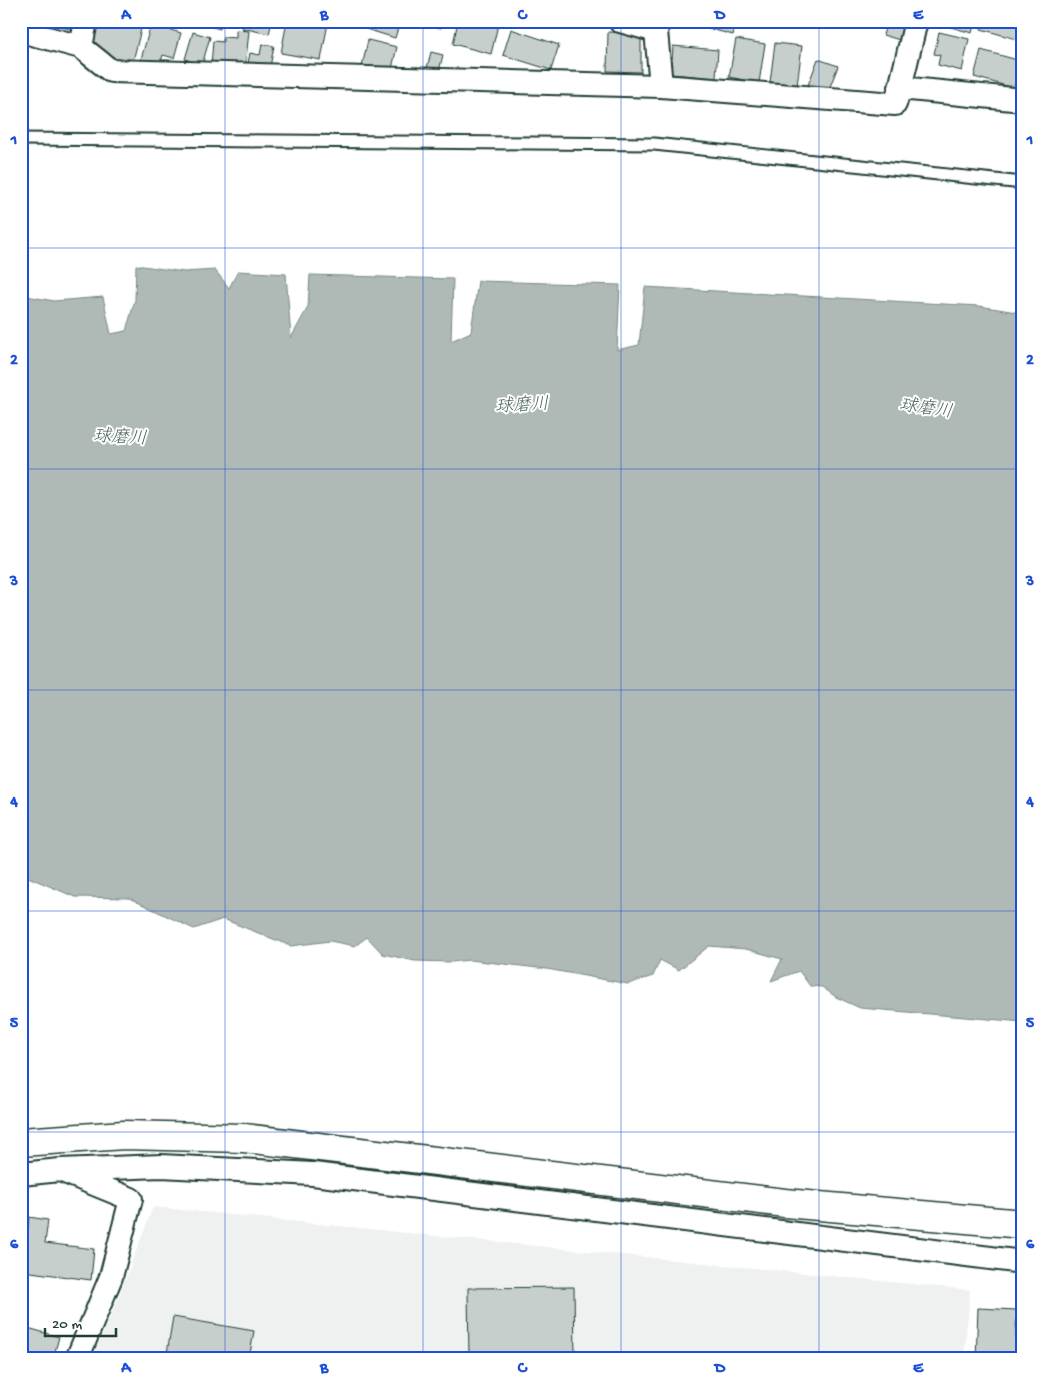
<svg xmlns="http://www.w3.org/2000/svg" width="1044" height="1380" font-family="'Gochi Hand','Klee One',sans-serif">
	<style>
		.built { fill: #eef1f0 }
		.water { fill: #afbab7; stroke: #758883 }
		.building { fill: #c7cfcc; stroke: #1f3d34 }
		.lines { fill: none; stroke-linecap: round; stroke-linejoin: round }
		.lane-casing { stroke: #1f3d34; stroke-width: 15 }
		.street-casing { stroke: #1f3d34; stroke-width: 26 }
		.secondary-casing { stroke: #1f3d34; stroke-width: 31 }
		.lane { stroke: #fff; stroke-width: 11 }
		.street { stroke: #fff; stroke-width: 22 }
		.secondary { stroke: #fff; stroke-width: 28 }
		.grid { fill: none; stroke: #1d4ed8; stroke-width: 1; stroke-opacity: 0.55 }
		.labels { text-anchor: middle; stroke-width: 4; stroke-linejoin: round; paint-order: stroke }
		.water-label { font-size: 18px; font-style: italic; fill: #4a625b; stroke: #fff }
		.neatline { fill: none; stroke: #1d4ed8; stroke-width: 2 }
		.grid-label { font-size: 16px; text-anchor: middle; font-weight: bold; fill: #1d4ed8 }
	</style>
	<rect width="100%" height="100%" fill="#fff"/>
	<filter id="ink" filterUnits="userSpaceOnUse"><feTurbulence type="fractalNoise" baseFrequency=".02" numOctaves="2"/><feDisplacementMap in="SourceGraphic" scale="10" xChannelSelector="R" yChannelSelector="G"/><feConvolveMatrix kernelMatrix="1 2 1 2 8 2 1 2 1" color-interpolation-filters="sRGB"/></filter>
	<g filter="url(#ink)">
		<!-- built -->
		<path class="built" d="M153 1207 970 1290 964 1359H92L119 1296Z"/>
		<!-- water -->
		<path class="water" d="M136 265 184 272 215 270 229 288 238 271 286 274 291 338 308 307 310 275 453 279 451 341 471 332 478 281 620 285 617 350 639 345 645 287 979 306 1023 313V1022L860 1008 836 997 822 987 810 986 799 971 771 981 782 959 746 949 709 946 679 970 660 960 653 976 628 984 547 969 470 960 451 962 415 961 383 954 367 937 355 946 330 941 291 946 223 919 194 929 129 898 75 897 21 874V295L54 301 103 297 111 334 126 331 135 300Z"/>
		<!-- building -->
		<path class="building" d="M50 21H79L76 31 49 23Z
			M97 21H143L132 65 106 58 92 42Z
			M191 21H222L220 29Z
			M244 21H272L269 34 242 28Z
			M287 21H319L328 23 321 60 281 53Z
			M348 21H362L361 25Z
			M369 21H400L395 38 366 29Z
			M415 21H443L441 28Z
			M458 21H499L491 54 453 44Z
			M681 21H736L733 35Z
			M744 21H756L755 27 743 24Z
			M887 21 908 25 903 41 883 35Z
			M941 21H975L972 33 940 24Z
			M983 21H1023V41L981 29Z
			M151 24 181 33 174 58 163 55 160 64 141 59Z
			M511 29 559 45 551 70 503 55Z
			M236 30 249 31 245 69 211 66 213 41 223 42V37L236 38Z
			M193 32 210 37 202 65 185 59Z
			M608 32 641 33V72L607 71Z
			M939 32 969 39 962 71 938 65 940 55 934 54Z
			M736 39 765 44 759 83 729 77Z
			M368 40 397 47 390 77 361 71Z
			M775 43 802 46 797 86 770 82Z
			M262 44 274 46 270 67 248 63 250 53 260 55Z
			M673 46 718 50 716 78 671 74Z
			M981 50 1021 61 1014 88 974 77Z
			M431 52 443 55 438 75 426 72Z
			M818 59 838 66 828 92 808 85Z
			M29 1217 48 1220 45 1243 94 1249 91 1280 23 1271Z
			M574 1287 575 1359H469L468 1288Z
			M978 1308 1017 1310 1015 1359H976Z
			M173 1317 254 1331 249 1359H166Z
			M21 1326 59 1337 53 1359H41L21 1353Z"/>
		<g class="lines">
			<!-- lane casing -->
			<g class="lane-casing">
				<path id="lane" d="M21 139 654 144 1023 183"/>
			</g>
			<!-- street casing -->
			<g class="street-casing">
				<path id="street" d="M620 21 656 31 659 21
					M21 31 81 47 111 71 661 86 895 104 900 88 1023 100
					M656 31 661 86
					M81 47 86 21
					M900 88 916 21
					M60 1170 161 1166 313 1174 1023 1262
					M21 1174 60 1170 131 1199 111 1277 77 1359"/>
			</g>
			<!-- secondary casing -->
			<g class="secondary-casing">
				<path id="secondary" d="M21 1142 124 1135 244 1138 785 1203 1023 1224"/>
			</g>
			<!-- lane -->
			<use href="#lane" class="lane"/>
			<!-- street -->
			<use href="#street" class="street"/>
			<!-- secondary -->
			<use href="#secondary" class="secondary"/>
		</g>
	</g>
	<!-- grid -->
	<path class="grid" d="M225 21V1359M423 21V1359M621 21V1359M819 21V1359M21 248H1023M21 469H1023M21 690H1023M21 911H1023M21 1132H1023"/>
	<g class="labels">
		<!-- water labels -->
		<g class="water-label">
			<text transform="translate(522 404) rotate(-3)" y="6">球磨川</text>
			<text transform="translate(926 407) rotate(8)" y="6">球磨川</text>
			<text transform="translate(120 436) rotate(3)" y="6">球磨川</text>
		</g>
	</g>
	<!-- margin -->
	<rect width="1044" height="1380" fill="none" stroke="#fff" stroke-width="55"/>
	<!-- scale -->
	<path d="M45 1328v8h71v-8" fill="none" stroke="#1f3d34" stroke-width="2.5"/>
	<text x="52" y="1328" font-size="15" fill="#1f3d34" stroke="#ffffff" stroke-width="4" paint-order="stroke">20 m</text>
	<rect x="28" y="28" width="988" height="1324" class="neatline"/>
	<g class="grid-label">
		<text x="126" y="19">A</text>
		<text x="324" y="19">B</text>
		<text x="522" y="19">C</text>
		<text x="720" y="19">D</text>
		<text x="918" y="19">E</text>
		<text x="14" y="144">1</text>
		<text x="1030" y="144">1</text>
		<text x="14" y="364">2</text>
		<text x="1030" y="364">2</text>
		<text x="14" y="585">3</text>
		<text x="1030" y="585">3</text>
		<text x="14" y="806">4</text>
		<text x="1030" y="806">4</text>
		<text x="14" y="1027">5</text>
		<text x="1030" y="1027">5</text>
		<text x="14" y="1248">6</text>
		<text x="1030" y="1248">6</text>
		<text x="126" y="1372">A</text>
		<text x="324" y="1372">B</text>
		<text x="522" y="1372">C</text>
		<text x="720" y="1372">D</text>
		<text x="918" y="1372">E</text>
	</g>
</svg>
